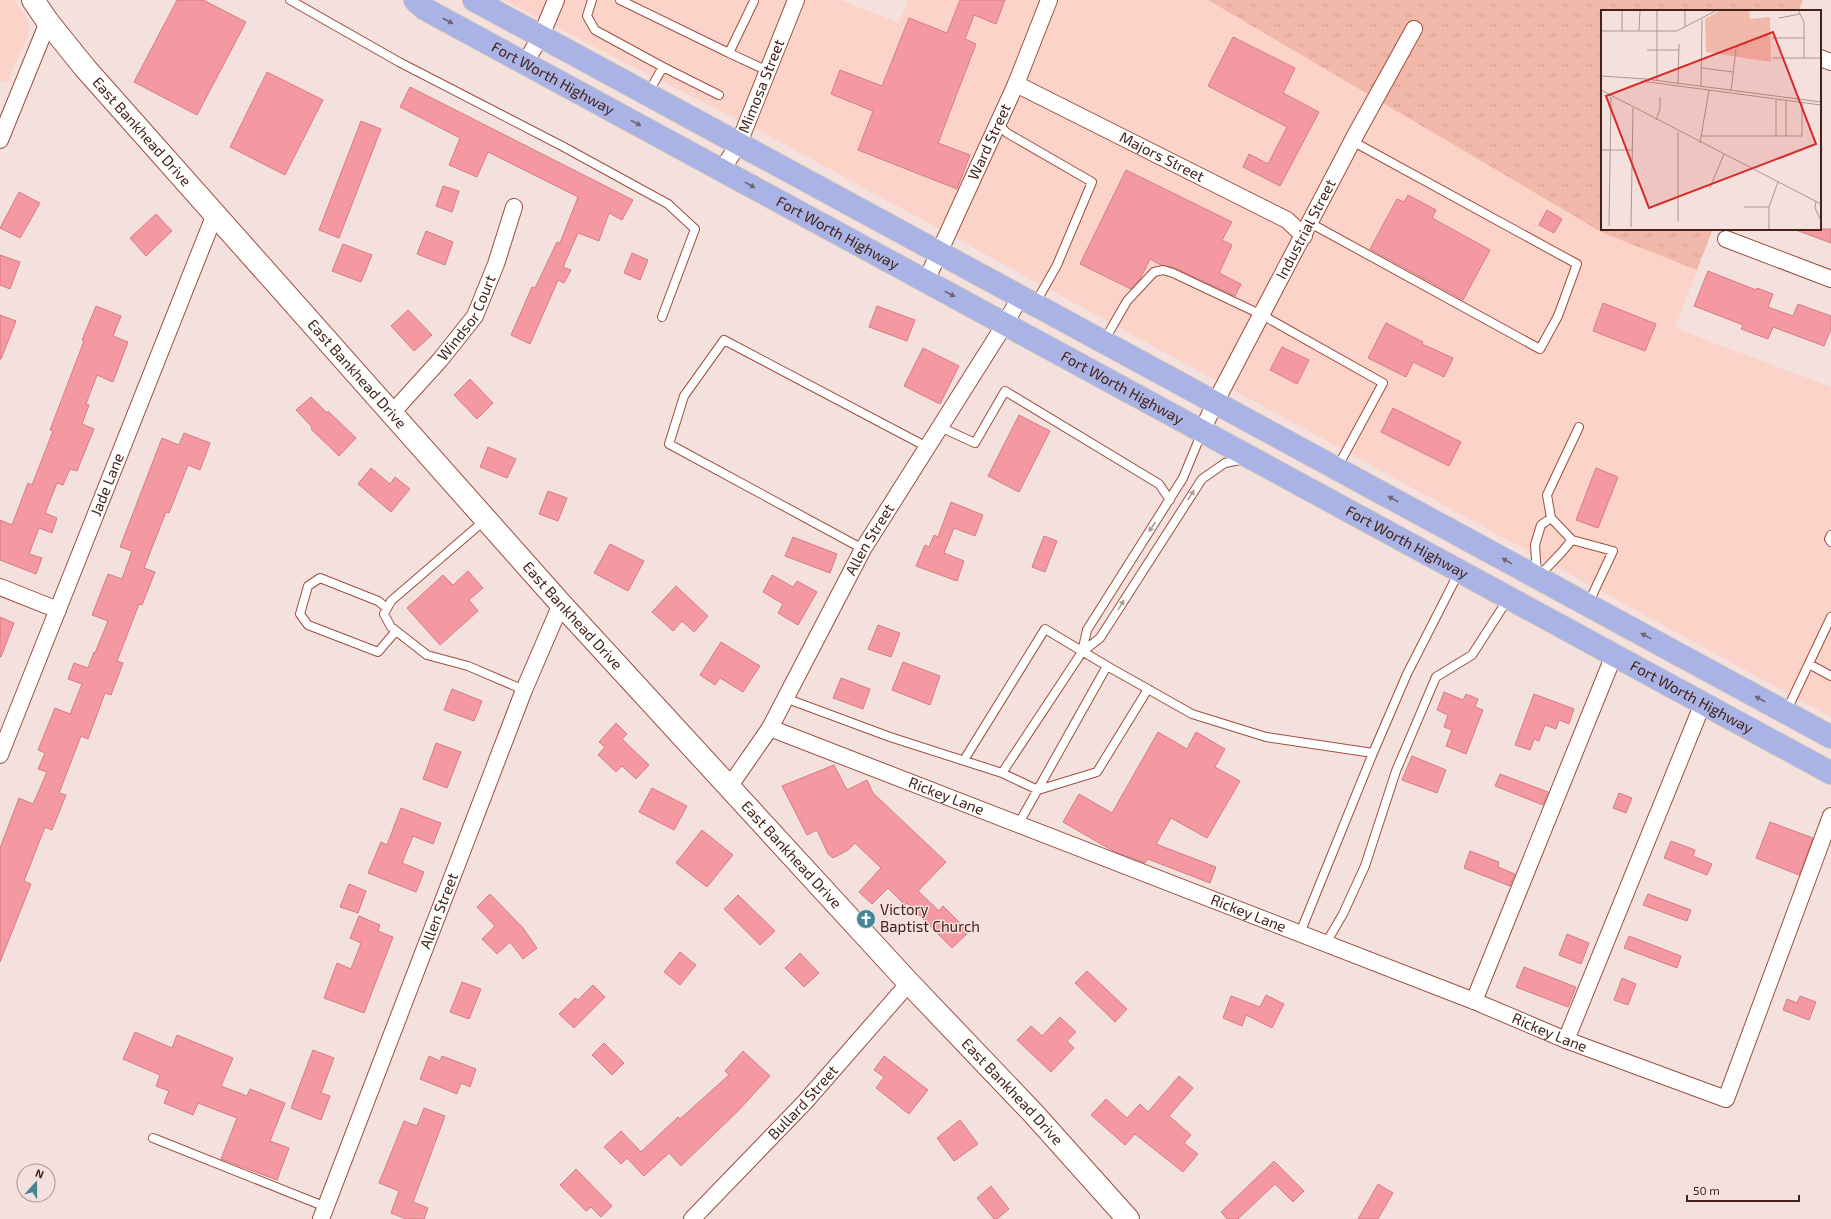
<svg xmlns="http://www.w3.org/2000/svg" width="1831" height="1219" font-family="'Exo 2',sans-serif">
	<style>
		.built { fill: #fcd3c9 }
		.grass { fill: url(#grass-tufts) }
		.building { fill: #f499a1; stroke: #d57d85 }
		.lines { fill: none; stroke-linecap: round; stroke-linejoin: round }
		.lane-casing { stroke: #9e4f3c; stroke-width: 10 }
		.street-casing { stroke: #9e4f3c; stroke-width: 18 }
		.secondary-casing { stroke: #9e4f3c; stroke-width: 24 }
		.primary-casing { stroke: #cbc1bf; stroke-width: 24 }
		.lane { stroke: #fff; stroke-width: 8 }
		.street { stroke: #fff; stroke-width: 16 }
		.secondary { stroke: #fff; stroke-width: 22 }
		.primary { stroke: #aab3e5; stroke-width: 22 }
		.oneway { fill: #726375 }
		.oneway2 { fill: #ab9c98 }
		.labels { text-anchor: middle; stroke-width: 3; stroke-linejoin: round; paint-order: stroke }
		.street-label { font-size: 15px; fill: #442219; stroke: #f4e1dd }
		.poi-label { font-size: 15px; fill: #442219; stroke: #f4e1dd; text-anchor: start }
		.inset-road { fill: none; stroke: #ae958f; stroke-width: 1 }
		.view { fill: #d62828; fill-opacity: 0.15; stroke: #d62828; stroke-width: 2 }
		.inset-edge { fill: none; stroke: #442219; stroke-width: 2 }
	</style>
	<defs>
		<pattern id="grass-tufts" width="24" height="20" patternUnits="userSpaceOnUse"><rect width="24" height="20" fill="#f2b9aa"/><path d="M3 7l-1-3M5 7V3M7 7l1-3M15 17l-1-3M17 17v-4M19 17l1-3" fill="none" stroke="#d19f92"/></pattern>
	</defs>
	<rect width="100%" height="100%" fill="#f4e1dd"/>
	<!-- built -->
	<path class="built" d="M0 0H14L27 19 29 26 28 35 7 83 0 80Z
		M503 0H841L899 23 908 0H1208L1603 233 1697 270 1675 328 1831 387V717L771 137Z"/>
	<!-- grass -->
	<path class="grass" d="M1208 0H1803L1799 11H1602V229H1713L1697 270 1603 233Z"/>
	<!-- building -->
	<path class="building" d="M177 0H203L246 22 197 115 134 82Z
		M960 0H1005L996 24 974 15 965 39 976 44 938 143 970 155 957 189 858 150 873 111 831 94 840 70 882 86 909 18 947 33Z
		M1233 37 1295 68 1283 93 1319 112 1280 186 1243 167 1249 154 1268 164 1287 127 1208 86Z
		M267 72 323 100 285 175 230 147Z
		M410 87 633 200 622 220 609 213 599 241 578 233 563 267 571 270 564 283 558 280 530 344 511 335 532 287 535 288 557 242 560 243 578 197 488 152 477 177 449 165 460 138 400 107Z
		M361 121 381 129 339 238 319 230Z
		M1126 170 1232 222 1222 240 1232 245 1219 273 1241 284 1235 296 1175 268 1161 265 1150 259 1140 279 1131 289 1080 264Z
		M443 186 459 191 452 212 436 206Z
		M19 192 40 203 20 238 0 228Z
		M1408 195 1436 210 1432 218 1490 250 1463 300 1370 249 1397 199 1404 202Z
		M1547 210 1562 219 1554 233 1539 225Z
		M156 214 172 231 146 256 130 238Z
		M1797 229H1831V243L1796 230Z
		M426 231 453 242 445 265 417 254Z
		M343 244 372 255 361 282 332 271Z
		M632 253 648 260 640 280 624 273Z
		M0 255 20 262 10 289 0 285Z
		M1708 271 1756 290 1757 288 1773 294 1768 307 1793 316 1798 304 1831 316V329L1824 346 1773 327 1768 339 1741 329 1743 325 1694 306Z
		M1603 303 1656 324 1645 351 1593 331Z
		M96 306 121 316 113 336 128 342 113 382 97 375 86 404 89 405 82 424 94 429 77 471 70 469 63 485 57 483 45 513 57 518 52 533 39 528 29 554 42 558 36 574 0 560V520L12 525 28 483 32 485 53 431 50 430 84 341 82 340Z
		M877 306 915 320 907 341 869 327Z
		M408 310 432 335 414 351 391 326Z
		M0 315 16 321 1 359H0Z
		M1386 323 1423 342 1422 344 1453 358 1444 377 1413 362 1406 377 1368 358Z
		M1282 347 1309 360 1297 384 1270 370Z
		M923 348 959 366 940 404 904 386Z
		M470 379 493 403 477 419 454 395Z
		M311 397 327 413 328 411 356 438 339 456 311 429 312 427 296 410Z
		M1393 408 1461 442 1449 466 1381 432Z
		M1019 415 1050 431 1019 492 988 476Z
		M184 433 210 443 200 470 188 465 169 513 166 512 144 568 155 572 142 605 139 604 117 661 123 663 111 695 105 693 88 739 81 736 59 793 66 795 52 830 45 827 24 881 31 884 0 962V848L19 798 33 804 47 772 38 769 45 753 38 750 55 708 70 714 82 684 68 679 74 663 88 668 94 652 95 653 108 621 92 615 108 574 122 579 132 551 120 547 162 438 179 445Z
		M488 447 516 459 507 478 480 467Z
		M371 468 390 484 395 477 410 489 391 512 358 484Z
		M1596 468 1618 477 1598 528 1576 520Z
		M548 491 567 498 558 521 539 514Z
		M951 502 983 515 975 536 954 528 944 553 964 561 957 581 916 566 925 545 929 547 934 535 938 537Z
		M1044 536 1057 541 1045 572 1032 567Z
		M793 537 837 554 830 573 785 556Z
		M610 544 644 561 628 591 594 573Z
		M468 571 483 588 469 600 478 611 440 645 407 608 443 575 453 585Z
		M772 575 793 587 797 581 817 592 798 625 778 613 783 604 763 592Z
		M676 586 708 616 694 632 682 621 673 631 652 612Z
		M0 617 14 623 1 657H0Z
		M878 625 900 633 891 657 868 649Z
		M721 642 760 666 743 692 720 678 715 685 700 675Z
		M903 662 940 676 930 705 892 690Z
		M841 678 870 689 863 709 833 698Z
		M452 689 482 701 474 721 444 710Z
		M1444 692 1463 700 1466 694 1478 699 1475 707 1483 710 1466 754 1446 746 1452 730 1444 727 1448 715 1437 710Z
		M1534 694 1574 709 1569 724 1559 720 1556 729 1545 725 1539 741 1534 739 1530 750 1515 745Z
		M616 723 627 734 622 739 649 765 636 779 622 766 616 772 598 755 605 747 599 742Z
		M1158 732 1187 749 1196 732 1225 749 1215 767 1240 781 1207 838 1171 818 1156 844 1216 867 1210 883 1148 859 1145 863 1115 852 1063 822 1079 794 1112 813Z
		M436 743 461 752 447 788 423 779Z
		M1412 756 1446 770 1437 793 1402 780Z
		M834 765 847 790 867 780 873 793 946 862 918 891 939 911 943 906 969 932 952 948 907 903 905 905 888 888 872 904 859 892 881 868 855 843 848 850 833 858 828 854 817 830 807 835 782 786Z
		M1500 774 1548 792 1543 805 1495 786Z
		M652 788 687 806 674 830 639 812Z
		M1619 793 1632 798 1626 813 1613 808Z
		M401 808 441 823 433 844 413 836 402 863 424 872 416 892 368 873 381 842 387 845Z
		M1770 822 1813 838 1799 875 1756 858Z
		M702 830 733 855 707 887 676 863Z
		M1671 841 1695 850 1693 856 1712 864 1707 875 1664 858Z
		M1470 851 1499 862 1498 867 1515 874 1510 886 1464 868Z
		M349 884 366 891 358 913 340 907Z
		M490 894 523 928 537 948 523 959 510 942 497 954 482 939 495 926 477 907Z
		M1648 894 1691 910 1687 921 1643 905Z
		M738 895 775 931 760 945 724 909Z
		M359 916 380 925 378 931 393 937 364 1013 324 998 337 963 351 969 361 943 350 938Z
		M1567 934 1589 943 1581 964 1559 955Z
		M1629 936 1681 956 1677 968 1624 948Z
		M680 952 696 965 680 985 664 972Z
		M800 953 819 973 804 987 785 968Z
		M1524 967 1576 987 1568 1007 1516 987Z
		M1087 971 1127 1009 1115 1022 1075 983Z
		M1622 978 1636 984 1628 1005 1614 1000Z
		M462 982 481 989 469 1019 450 1012Z
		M593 985 605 997 574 1028 559 1014 575 998 578 1000Z
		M1266 995 1284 1004 1272 1028 1246 1015 1242 1026 1223 1018 1231 996 1260 1007Z
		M1800 996 1816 1002 1809 1020 1783 1010 1787 999 1797 1003Z
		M1060 1017 1076 1032 1067 1041 1074 1048 1051 1072 1017 1040 1031 1026 1042 1036Z
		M135 1032 172 1048 177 1035 233 1058 221 1086 247 1096 250 1089 285 1103 270 1141 289 1148 277 1180 221 1159 237 1118 198 1103 193 1115 164 1103 169 1091 156 1086 160 1075 123 1059Z
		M604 1043 624 1063 612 1075 592 1055Z
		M313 1050 334 1058 321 1093 330 1096 321 1120 291 1108Z
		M743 1051 770 1076 739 1110 681 1166 669 1153 644 1176 627 1158 621 1164 604 1147 621 1131 641 1152 678 1117 680 1119 729 1075 725 1071Z
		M429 1056 440 1061 442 1056 476 1069 470 1087 461 1083 457 1094 420 1079Z
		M884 1056 928 1090 909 1114 876 1088 884 1077 874 1070Z
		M1179 1076 1193 1088 1169 1116 1191 1135 1184 1143 1198 1154 1183 1172 1135 1134 1125 1145 1091 1115 1106 1099 1127 1118 1140 1104 1148 1112Z
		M424 1108 445 1116 413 1202 428 1208 424 1219H406L391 1213 399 1191 379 1183 404 1121 417 1126Z
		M960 1120 978 1144 954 1161 937 1138Z
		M1274 1161 1304 1191 1293 1202 1275 1184 1238 1219H1227L1221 1212Z
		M576 1169 612 1206 601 1217 591 1207 586 1211 560 1185Z
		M1378 1184 1393 1193 1378 1219H1358Z
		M991 1186 1009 1209 997 1219H994L977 1198Z"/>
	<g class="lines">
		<!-- lane casing -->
		<g class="lane-casing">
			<path id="lane" d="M290 0 399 62 562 146 668 204 695 229 662 317
				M592 0 587 16 595 30 663 67 648 93
				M620 0 729 53 754 1
				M729 53 768 71
				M663 67 719 95
				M998 124 1007 133 1092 182 1057 265 1035 304
				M1310 223 1540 349 1558 316 1577 264 1352 141
				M1104 341 1127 301 1154 272 1163 270 1173 273 1262 315 1383 383 1337 468
				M940 427 975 443 1005 391 1159 484 1170 500
				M1202 432 1183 478 1087 630 1082 652 1100 638 1202 479 1225 463 1245 459
				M485 520 391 601 384 614 391 627 427 655 468 666 524 690
				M1831 535 1829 539 1831 542
				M1572 540 1613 551 1588 604
				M863 549 669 444 684 396 724 340 927 447
				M1537 575 1535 545 1541 525 1551 518
				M1538 577 1561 553 1572 540 1551 518 1547 495 1579 427
				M387 608 378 601 320 578 308 586 300 614 308 625 378 652 396 631
				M1809 664 1831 676
				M785 698 890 737 1002 773 1082 652
				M1786 712 1831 617
				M964 760 1045 629 1107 666
				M1002 773 1038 790 1097 772 1148 689
				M1019 823 1107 666 1192 714 1266 737 1373 753
				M1300 933 1373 753 1407 674 1459 572
				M1326 943 1343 914 1365 866 1396 771 1436 677 1472 655 1508 599
				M153 1138 326 1207"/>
		</g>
		<!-- street casing -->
		<g class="street-casing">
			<g id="street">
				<path d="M1820 58 1831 62"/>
				<path d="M525 63 541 36 556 0"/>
				<path id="s1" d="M1016 84 1287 220 1304 236"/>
				<path d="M0 140 48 22"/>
				<path id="s2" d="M722 170 739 143 796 0"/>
				<path d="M1726 239 1831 279"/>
				<path id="s3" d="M926 281 1016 84 1049 0"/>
				<path id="s4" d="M392 413 440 360 475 316 496 264 514 207"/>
				<path id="s5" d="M1202 431 1215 403 1356 134 1414 29"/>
				<path d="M0 587 58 610"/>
				<path id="s6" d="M770 728 1474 1001 1566 1040 1726 1099 1831 816"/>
				<path id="s7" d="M0 755 215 214"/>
				<path id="s8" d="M729 787 770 728 863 549 1005 324 1020 297"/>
				<path d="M1474 1001 1614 655"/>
				<path d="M1566 1040 1703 703"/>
				<path id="s9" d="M321 1219 524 690 561 604"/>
				<path id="s10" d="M692 1219 805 1102 909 983"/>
			</g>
		</g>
		<!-- secondary casing -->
		<g class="secondary-casing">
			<g id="secondary">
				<path id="s11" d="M33 0 48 22 85 68 561 604 909 983 1033 1113 1128 1219"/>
			</g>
		</g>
		<!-- primary casing -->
		<g class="primary-casing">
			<g id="primary">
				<path id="s12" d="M415 0 425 9 1831 773"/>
				<path d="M474 0 1831 737"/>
			</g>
		</g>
		<!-- lane -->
		<use href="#lane" class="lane"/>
		<!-- street -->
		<use href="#street" class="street"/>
		<!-- secondary -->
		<use href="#secondary" class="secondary"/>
		<!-- primary -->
		<use href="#primary" class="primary"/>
	</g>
	<!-- one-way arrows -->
	<defs><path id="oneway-solid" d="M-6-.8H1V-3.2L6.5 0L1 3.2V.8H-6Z"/></defs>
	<g class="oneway">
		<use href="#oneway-solid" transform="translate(448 21) rotate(28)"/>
		<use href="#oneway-solid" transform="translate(636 123) rotate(29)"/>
		<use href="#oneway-solid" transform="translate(750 185) rotate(29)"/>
		<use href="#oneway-solid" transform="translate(950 294) rotate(28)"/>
		<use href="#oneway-solid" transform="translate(1393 499) rotate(-151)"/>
		<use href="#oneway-solid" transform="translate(1507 561) rotate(-151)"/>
		<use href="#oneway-solid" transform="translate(1646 636) rotate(-151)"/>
		<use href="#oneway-solid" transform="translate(1760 699) rotate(-151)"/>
	</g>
	<g class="oneway2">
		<use href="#oneway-solid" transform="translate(1191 495) rotate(-57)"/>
		<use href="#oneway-solid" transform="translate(1152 527) rotate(123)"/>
		<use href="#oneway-solid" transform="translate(1121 605) rotate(-58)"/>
	</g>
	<!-- icons -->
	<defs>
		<g id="church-disc" transform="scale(1)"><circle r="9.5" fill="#438796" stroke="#f4e1dd"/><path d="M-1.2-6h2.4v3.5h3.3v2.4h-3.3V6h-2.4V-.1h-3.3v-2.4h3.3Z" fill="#fff"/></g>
	</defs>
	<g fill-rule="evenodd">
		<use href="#church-disc" x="866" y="919"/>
	</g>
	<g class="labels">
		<!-- street labels -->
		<g class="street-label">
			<text dy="5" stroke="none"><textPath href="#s12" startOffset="159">Fort Worth Highway</textPath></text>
			<text dy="5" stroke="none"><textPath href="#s2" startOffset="93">Mimosa Street</textPath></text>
			<text dy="5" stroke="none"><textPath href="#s11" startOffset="171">East Bankhead Drive</textPath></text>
			<text dy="5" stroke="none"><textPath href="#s3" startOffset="153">Ward Street</textPath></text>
			<text dy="5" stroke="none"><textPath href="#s1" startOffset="163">Majors Street</textPath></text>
			<text dy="5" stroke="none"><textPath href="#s5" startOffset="227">Industrial Street</textPath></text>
			<text dy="5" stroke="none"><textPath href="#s12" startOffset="483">Fort Worth Highway</textPath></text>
			<text dy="5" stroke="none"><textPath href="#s4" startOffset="122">Windsor Court</textPath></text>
			<text dy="5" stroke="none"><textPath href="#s11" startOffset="495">East Bankhead Drive</textPath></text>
			<text dy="5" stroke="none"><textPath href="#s12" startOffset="807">Fort Worth Highway</textPath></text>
			<text dy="5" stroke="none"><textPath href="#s7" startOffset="291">Jade Lane</textPath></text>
			<text dy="5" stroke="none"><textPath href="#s8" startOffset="285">Allen Street</textPath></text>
			<text dy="5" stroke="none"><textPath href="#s12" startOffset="1131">Fort Worth Highway</textPath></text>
			<text dy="5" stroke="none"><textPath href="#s11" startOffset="819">East Bankhead Drive</textPath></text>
			<text dy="5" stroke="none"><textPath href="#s12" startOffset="1455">Fort Worth Highway</textPath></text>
			<text dy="5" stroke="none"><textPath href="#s6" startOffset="189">Rickey Lane</textPath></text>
			<text dy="5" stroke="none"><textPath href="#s11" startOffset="1143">East Bankhead Drive</textPath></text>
			<text dy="5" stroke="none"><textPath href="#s9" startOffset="330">Allen Street</textPath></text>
			<text dy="5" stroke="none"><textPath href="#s6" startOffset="513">Rickey Lane</textPath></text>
			<text dy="5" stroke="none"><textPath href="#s6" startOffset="837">Rickey Lane</textPath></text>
			<text dy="5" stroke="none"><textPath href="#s11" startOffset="1467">East Bankhead Drive</textPath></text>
			<text dy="5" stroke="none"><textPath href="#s10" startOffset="161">Bullard Street</textPath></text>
		</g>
		<!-- poi labels -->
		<g class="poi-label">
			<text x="880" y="915">Victory<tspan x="880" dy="17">Baptist Church</tspan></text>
		</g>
	</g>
	<!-- overview -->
	<g transform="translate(1601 10)">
		<rect width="220" height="220" fill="#f4e1dd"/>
		<path d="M120 0H148L149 9 169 7 170 52 105 42 104 9Z" fill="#f2b9aa"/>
		<path class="inset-road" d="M197 0 203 12V48M178 8 199 4M84 17V0M0 21H76L116 0M21 21V0M38 21 39 0M171 28H203M46 40H78M171 48H220M101 58 132 62M0 66 45 69 220 92M40 71 220 95M56 71V0M77 74 78 34M100 77 101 9M0 80 220 194M130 81 135 39M55 110 59 99V87M101 126H201V93M175 126V90M185 126V91M99 133 108 80M0 140H32M109 178 123 144M215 191 214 198 220 211M143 197H168M77 212V122M8 216 10 87M30 217 32 98M168 220V197L177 172"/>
		<path class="view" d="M172 22 215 134 48 198 5 86Z"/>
		<rect width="220" height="220" class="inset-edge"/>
	</g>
	<!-- north arrow -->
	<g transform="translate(36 1183) rotate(21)"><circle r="19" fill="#f4e1dd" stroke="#ae958f"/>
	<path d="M0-3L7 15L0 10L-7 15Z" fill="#438796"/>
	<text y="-6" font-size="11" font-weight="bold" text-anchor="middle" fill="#442219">N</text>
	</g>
	<!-- scale -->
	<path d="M1687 1195v6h112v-6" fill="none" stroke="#442219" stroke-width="2"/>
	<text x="1693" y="1195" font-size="12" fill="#442219" stroke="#f4e1dd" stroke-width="3" paint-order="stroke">50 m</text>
</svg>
